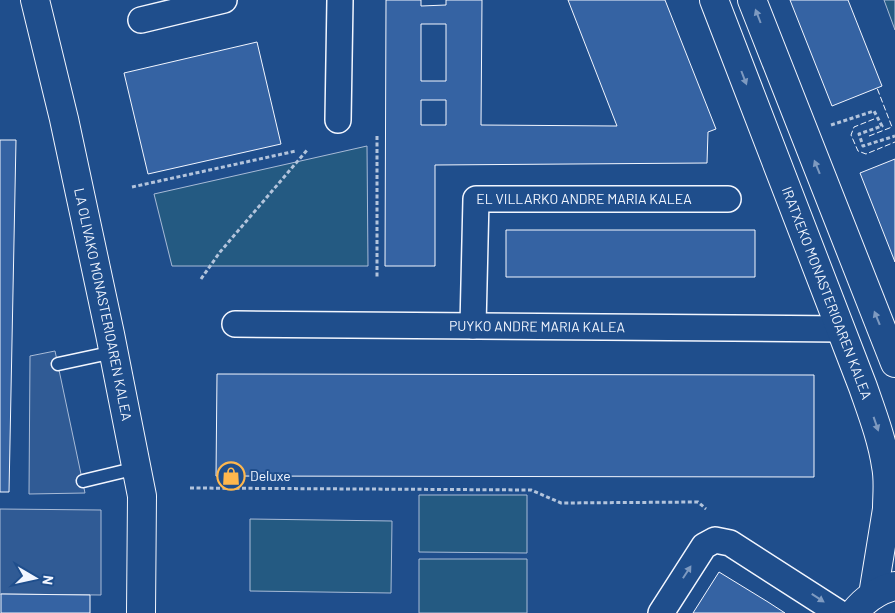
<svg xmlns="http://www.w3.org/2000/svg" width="895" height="613" font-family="Barlow,sans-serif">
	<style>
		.green { fill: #245a82; stroke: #a8bbd7 }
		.parking { fill: #305b95; stroke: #a8bbd7 }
		.building { fill: #3563a3; stroke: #f2f6ff; fill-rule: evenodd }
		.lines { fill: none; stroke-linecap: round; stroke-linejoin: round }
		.lane-casing { stroke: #f2f6ff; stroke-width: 15 }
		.street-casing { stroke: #f2f6ff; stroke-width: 28 }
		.secondary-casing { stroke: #f2f6ff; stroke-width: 30 }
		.path { stroke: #b3c4dc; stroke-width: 3; stroke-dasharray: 4 2.5; stroke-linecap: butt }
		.lane { stroke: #1f4e8c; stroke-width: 12 }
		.street { stroke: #1f4e8c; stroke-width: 25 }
		.secondary { stroke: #1f4e8c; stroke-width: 28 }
		.fence { stroke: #f2f6ff; stroke-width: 1; stroke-dasharray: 6 2.5; stroke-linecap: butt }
		.oneway { fill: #7e9ac0 }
		.labels { text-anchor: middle; stroke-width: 4; stroke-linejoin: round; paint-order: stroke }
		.street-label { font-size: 14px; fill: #f2f6ff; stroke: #1f4e8c }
		.poi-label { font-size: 14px; fill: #f2f6ff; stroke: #1f4e8c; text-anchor: start }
	</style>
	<rect width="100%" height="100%" fill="#1f4e8c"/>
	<!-- green -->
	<path class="green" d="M884 0H895V30Z
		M367 146 368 266H172L154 194Z
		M419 495H527V553L419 552Z
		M250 519 392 521 391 593 250 591Z
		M419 559H527V613H419Z"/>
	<!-- parking -->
	<path class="parking" d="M55 351 85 493 29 494 30 356Z
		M0 509 101 510V595L0 594Z"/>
	<!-- building -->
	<path class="building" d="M386 0H421V6L446 5V0H482L481 125 617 126 568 0H665L716 129 708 132 707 163 435 165V266H385ZM421 24H446V81H421ZM421 100H446V125H421Z
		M790 0H848L882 86 832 106Z
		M257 42 281 144 148 174 124 73Z
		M0 140H16L9 492H0Z
		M895 159V262L860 173Z
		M506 230H755V277H506Z
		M217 374 814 375V477L216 476Z
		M719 572 768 602 785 613H693Z
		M1 594 90 595V613H1Z"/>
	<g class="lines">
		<!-- lane casing -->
		<g class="lane-casing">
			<path id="lane" d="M58 364 114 352
				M83 481 137 468"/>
		</g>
		<!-- street casing -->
		<g class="street-casing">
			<g id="street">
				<path d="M141 20 224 0"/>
				<path d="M338 120 340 0"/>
				<path id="s1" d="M235 324 841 329"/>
				<path id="s2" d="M473 326 476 199H728"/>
				<path d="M661 613 704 546 715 540 730 543 839 613"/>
			</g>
		</g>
		<!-- secondary casing -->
		<g class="secondary-casing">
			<g id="secondary">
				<path id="s3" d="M35 0 64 119 110 334 142 496 141 613"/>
				<path id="s4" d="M714 0 863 387C872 413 882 439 886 466 889 480 887 495 887 509L873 595"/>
				<path d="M752 0 895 363"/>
				<path d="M854 613C865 599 878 590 895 586"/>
			</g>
		</g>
		<!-- path -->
		<path class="path" d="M831 125 874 111 882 126 859 134 863 146 895 136
			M377 136V279
			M132 187 296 151
			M201 279 220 252 308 149
			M190 488 531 490 561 503 698 502 706 509"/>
		<!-- lane -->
		<use href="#lane" class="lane"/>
		<!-- street -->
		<use href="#street" class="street"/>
		<!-- secondary -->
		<use href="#secondary" class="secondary"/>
		<!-- fence -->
		<path class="fence" d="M874 119 854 127 851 135 858 151 866 154 895 142
			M869 136 892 127 877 88"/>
	</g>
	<!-- one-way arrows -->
	<defs><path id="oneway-solid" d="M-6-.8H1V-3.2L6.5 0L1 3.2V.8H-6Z" transform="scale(1.25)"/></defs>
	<g class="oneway">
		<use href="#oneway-solid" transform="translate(758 16) rotate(-111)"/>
		<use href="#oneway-solid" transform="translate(744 78) rotate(69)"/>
		<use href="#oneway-solid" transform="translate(817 167) rotate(-112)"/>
		<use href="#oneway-solid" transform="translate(877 318) rotate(-112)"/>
		<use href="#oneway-solid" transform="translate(876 424) rotate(71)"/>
		<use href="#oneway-solid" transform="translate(687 572) rotate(-57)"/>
		<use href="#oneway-solid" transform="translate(818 598) rotate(33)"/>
	</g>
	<!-- icons -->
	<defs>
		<g id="shop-ring" transform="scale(1.4375)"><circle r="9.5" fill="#1f4e8c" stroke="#ffb74d" stroke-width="1.5"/><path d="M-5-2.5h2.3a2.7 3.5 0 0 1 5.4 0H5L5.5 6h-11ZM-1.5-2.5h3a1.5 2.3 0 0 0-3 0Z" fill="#ffb74d"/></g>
	</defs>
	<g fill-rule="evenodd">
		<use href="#shop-ring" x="231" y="476"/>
	</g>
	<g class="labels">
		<!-- street labels -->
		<g class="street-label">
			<text dy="5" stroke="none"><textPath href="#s2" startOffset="235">EL VILLARKO ANDRE MARIA KALEA</textPath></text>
			<text dy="5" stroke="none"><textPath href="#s4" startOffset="314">IRATXEKO MONASTERIOAREN KALEA</textPath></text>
			<text dy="5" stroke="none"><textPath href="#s3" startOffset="312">LA OLIVAKO MONASTERIOAREN KALEA</textPath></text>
			<text dy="5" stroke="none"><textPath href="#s1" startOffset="302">PUYKO ANDRE MARIA KALEA</textPath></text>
		</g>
		<!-- poi labels -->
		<g class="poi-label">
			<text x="250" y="481">Deluxe</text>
		</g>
	</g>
	<!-- north arrow -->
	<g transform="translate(35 578) rotate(99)" stroke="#1f4e8c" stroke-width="4" paint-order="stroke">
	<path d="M0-4L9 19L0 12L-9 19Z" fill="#f2f6ff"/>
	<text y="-8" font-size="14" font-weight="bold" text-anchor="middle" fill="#f2f6ff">N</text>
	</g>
</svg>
